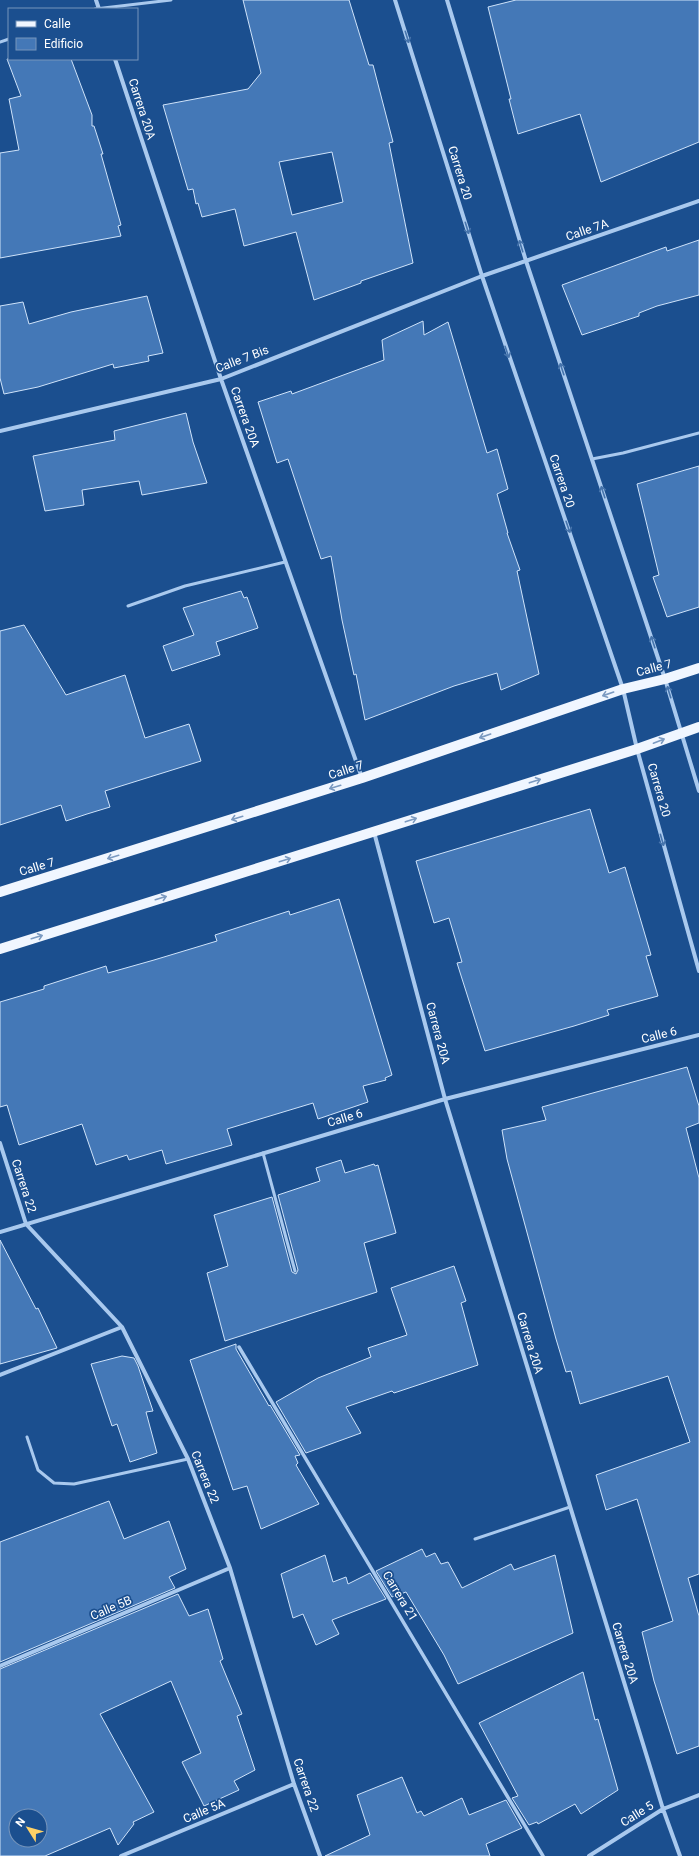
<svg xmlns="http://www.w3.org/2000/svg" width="699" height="1856" font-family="Roboto,sans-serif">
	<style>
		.building { fill: #4478b7; stroke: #cfe3fa; fill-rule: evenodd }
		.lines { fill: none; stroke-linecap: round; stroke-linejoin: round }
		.service { stroke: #a9c9ee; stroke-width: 3 }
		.pedestrian { stroke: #a9c9ee; stroke-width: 3.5 }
		.minor { stroke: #a9c9ee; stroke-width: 4 }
		.primary { stroke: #f0f6ff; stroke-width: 10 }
		.oneway { stroke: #4674ac }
		.oneway2 { stroke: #7b9ac1 }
		.labels { text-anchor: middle; stroke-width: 3.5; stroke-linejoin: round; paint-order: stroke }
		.street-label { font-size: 12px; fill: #fff; stroke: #1b4f8f }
	</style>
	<rect width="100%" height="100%" fill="#1b4f8f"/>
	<!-- building -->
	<path class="building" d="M243 0H349L369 65H373L393 142 389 143 413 263 361 281V283L314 300 296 232 244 246 235 209 202 217 198 203 196 204 193 189 188 190 163 105 248 89 261 73ZM332 152 343 202 292 215 279 162Z
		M516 0H699V142L601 182 580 114 518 134 509 99H511L488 7Z
		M7 59H71L92 115V126H94L103 154H101L121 225 118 226 121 236 0 258V153L19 150 9 99 21 96Z
		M699 240V295L657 306 639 313V316L582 335 562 285 666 247 667 251Z
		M147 296 163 353 148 356 149 361 114 368 113 364 38 387 4 394 0 378V306L23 302 29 324 71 312Z
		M423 321 424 335 448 322 487 453 497 449 508 489 497 494 508 533H507L520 570 517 571 539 674 501 690 497 673 454 686 365 720 356 674 354 675 342 620 331 556 321 559 288 459 277 463 258 402 291 391 292 394 384 360 382 340Z
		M186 413 193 442 207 483 142 495 139 481 82 490 84 505 45 511 33 456 115 440 114 431Z
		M699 466V607L667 617 653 577 659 575 637 484Z
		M241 591 244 598 247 597 258 628 216 642 220 655 172 671 163 646 194 635 183 608Z
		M24 625 66 695 125 675 145 738 189 724 201 761 105 791 110 807 87 814 66 821 61 805 0 825V631Z
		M590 809 609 873 625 867 651 955 646 956 658 996 607 1010 609 1015 574 1026 485 1051 457 963 462 962 449 918 434 923 416 861Z
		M339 899 392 1075 385 1078 386 1080 363 1086 368 1102 318 1119 313 1103 227 1129 232 1145 166 1164 162 1150 129 1160 127 1155 96 1165 82 1124 19 1145 7 1105 0 1107V1002L44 989V986L106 966 108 973 154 960 217 941 215 935 289 911 290 915Z
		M687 1067 699 1106V1123L686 1128 699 1178V1574L688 1578 699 1616V1746L677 1754 654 1681 642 1632 673 1621 637 1499 606 1510 596 1475 690 1442 668 1376 580 1404 571 1371 566 1372 556 1339 507 1159 502 1130 546 1120 542 1107Z
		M341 1160 345 1173 374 1164 375 1166 378 1165 396 1233 364 1243 377 1292 225 1341 207 1273 228 1266 214 1215 272 1197 292 1272 296 1274 298 1270 278 1195 320 1181 316 1168Z
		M0 1240 36 1309 38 1308 57 1348 0 1364Z
		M454 1266 466 1301 461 1303 478 1365 394 1393 392 1391 346 1407 361 1433 306 1453 276 1402 318 1378 371 1357 368 1348 407 1335 391 1288Z
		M236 1344V1349L269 1406 270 1405 300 1455 295 1456 298 1463 296 1465 319 1504 261 1529 247 1486 233 1490 190 1360Z
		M122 1356 134 1358 138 1366 153 1411 146 1412 157 1453 130 1462 117 1424 112 1426 91 1364Z
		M109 1501 124 1539 169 1521 186 1569 169 1577 175 1588 0 1662V1542Z
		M422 1549 426 1557 435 1553 441 1564 448 1562 462 1588 511 1564 514 1570 555 1555 573 1633 458 1684 444 1655 406 1592 392 1597 376 1571Z
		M325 1555 333 1582 346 1577 348 1584 370 1573 386 1599 332 1620 339 1634 316 1645 303 1614 293 1618 281 1574Z
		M178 1594 189 1616 208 1609 223 1659 220 1661 242 1714 237 1716 255 1770 234 1781 239 1790 204 1806 182 1762 201 1753 171 1681 100 1714 154 1812 133 1822 134 1824 118 1845 110 1828 45 1856H0V1669ZM16 1816H40V1840H16Z
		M583 1672 595 1720 598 1719 618 1790 581 1814 575 1804 538 1824 537 1822 529 1825 512 1798 518 1796 479 1723Z
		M402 1777 417 1813 421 1811 424 1816 462 1798 469 1815 506 1800 522 1828 486 1844 490 1856H325L370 1835 357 1795Z"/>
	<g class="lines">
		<!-- service -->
		<path class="service" d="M95 9 171 0
			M0 42 9 39
			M592 459 623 453 699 433
			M128 606 185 586 285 562
			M263 1153 295 1271
			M27 1437 38 1470 54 1483 74 1484 188 1459
			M475 1539 570 1507"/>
		<!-- pedestrian -->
		<path class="pedestrian" d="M239 1347 543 1856"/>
		<!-- minor -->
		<path class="minor" d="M96 0 99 9
			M395 0 482 276 623 689 637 749 699 971
			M447 0 526 261 665 679 699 791
			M115 59 221 379 362 778
			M0 431 221 379 482 276 699 201
			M374 832 445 1099 663 1809 680 1856
			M0 1143 26 1224 122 1327 188 1459 230 1568 294 1784 320 1856
			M0 1232 445 1099 699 1035
			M0 1375 122 1327
			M0 1666 230 1568
			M121 1856 294 1784
			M589 1856 663 1809 699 1795"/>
		<!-- primary -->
		<path class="primary" d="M0 892 362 778 623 689 665 679 699 668
			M0 949 637 749 699 727"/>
	</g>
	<!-- one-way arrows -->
	<defs><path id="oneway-shaft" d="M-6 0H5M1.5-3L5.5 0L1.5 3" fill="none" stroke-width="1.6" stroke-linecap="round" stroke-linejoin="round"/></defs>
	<g class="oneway">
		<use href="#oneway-shaft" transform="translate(407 37) rotate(73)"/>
		<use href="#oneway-shaft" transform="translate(467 228) rotate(73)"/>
		<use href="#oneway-shaft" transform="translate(521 246) rotate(-107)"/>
		<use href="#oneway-shaft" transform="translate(507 352) rotate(71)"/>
		<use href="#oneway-shaft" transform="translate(562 369) rotate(-108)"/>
		<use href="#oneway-shaft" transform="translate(603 492) rotate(-108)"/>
		<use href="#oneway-shaft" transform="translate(568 527) rotate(71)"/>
		<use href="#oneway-shaft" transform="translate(653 642) rotate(-108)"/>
		<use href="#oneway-shaft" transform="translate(669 692) rotate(-107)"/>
		<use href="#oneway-shaft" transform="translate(662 840) rotate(74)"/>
	</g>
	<g class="oneway2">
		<use href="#oneway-shaft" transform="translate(608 694) rotate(161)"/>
		<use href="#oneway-shaft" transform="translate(485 736) rotate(161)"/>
		<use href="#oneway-shaft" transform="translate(659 741) rotate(-21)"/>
		<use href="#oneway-shaft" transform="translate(535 781) rotate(-18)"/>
		<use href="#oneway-shaft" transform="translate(335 787) rotate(163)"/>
		<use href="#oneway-shaft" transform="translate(237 818) rotate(163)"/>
		<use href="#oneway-shaft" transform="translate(411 820) rotate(-18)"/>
		<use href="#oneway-shaft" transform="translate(113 857) rotate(163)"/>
		<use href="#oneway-shaft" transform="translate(285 860) rotate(-17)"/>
		<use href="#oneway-shaft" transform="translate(161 898) rotate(-17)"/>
		<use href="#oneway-shaft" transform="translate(37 937) rotate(-17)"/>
	</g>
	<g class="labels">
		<!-- street labels -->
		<g class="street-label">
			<text transform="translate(142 109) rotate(72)" y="4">Carrera 20A</text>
			<text transform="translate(460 173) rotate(73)" y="4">Carrera 20</text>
			<text transform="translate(587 230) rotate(-19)" y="4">Calle 7A</text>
			<text transform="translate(242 359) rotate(-21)" y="4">Calle 7 Bis</text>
			<text transform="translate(245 417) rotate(70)" y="4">Carrera 20A</text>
			<text transform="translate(562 481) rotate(71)" y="4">Carrera 20</text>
			<text transform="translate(654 668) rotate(-15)" y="4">Calle 7</text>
			<text transform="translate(346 770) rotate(-18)" y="4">Calle 7</text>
			<text transform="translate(659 790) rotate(74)" y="4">Carrera 20</text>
			<text transform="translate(37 867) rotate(-17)" y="4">Calle 7</text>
			<text transform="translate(438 1033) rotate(75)" y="4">Carrera 20A</text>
			<text transform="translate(659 1035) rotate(-14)" y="4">Calle 6</text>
			<text transform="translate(345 1118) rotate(-17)" y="4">Calle 6</text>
			<text transform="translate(24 1186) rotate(72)" y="4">Carrera 22</text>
			<text transform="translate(530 1343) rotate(73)" y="4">Carrera 20A</text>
			<text transform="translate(205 1477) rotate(68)" y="4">Carrera 22</text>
			<text transform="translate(400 1596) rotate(59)" y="4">Carrera 21</text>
			<text transform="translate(111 1608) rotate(-23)" y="4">Calle 5B</text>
			<text transform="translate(625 1653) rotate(73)" y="4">Carrera 20A</text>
			<text transform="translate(306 1785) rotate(71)" y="4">Carrera 22</text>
			<text transform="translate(204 1811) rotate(-23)" y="4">Calle 5A</text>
			<text transform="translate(637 1814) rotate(-32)" y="4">Calle 5</text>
		</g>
	</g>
	<!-- legend -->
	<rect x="8" y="8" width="130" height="52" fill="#1b4f8f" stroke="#7695bc"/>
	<rect x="16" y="21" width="20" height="6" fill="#f0f6ff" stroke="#7695bc"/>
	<text x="44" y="28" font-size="12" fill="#ffffff">Calle</text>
	<rect x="16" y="38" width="20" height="12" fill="#4478b7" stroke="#7695bc"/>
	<text x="44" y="48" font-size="12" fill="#ffffff">Edificio</text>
	<!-- north arrow -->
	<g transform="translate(28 1828) rotate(307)"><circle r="19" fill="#1b4f8f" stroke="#7695bc"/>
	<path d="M0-3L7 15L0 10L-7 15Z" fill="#ffd166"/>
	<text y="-6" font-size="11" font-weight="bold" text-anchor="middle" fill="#ffffff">N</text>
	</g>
</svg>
